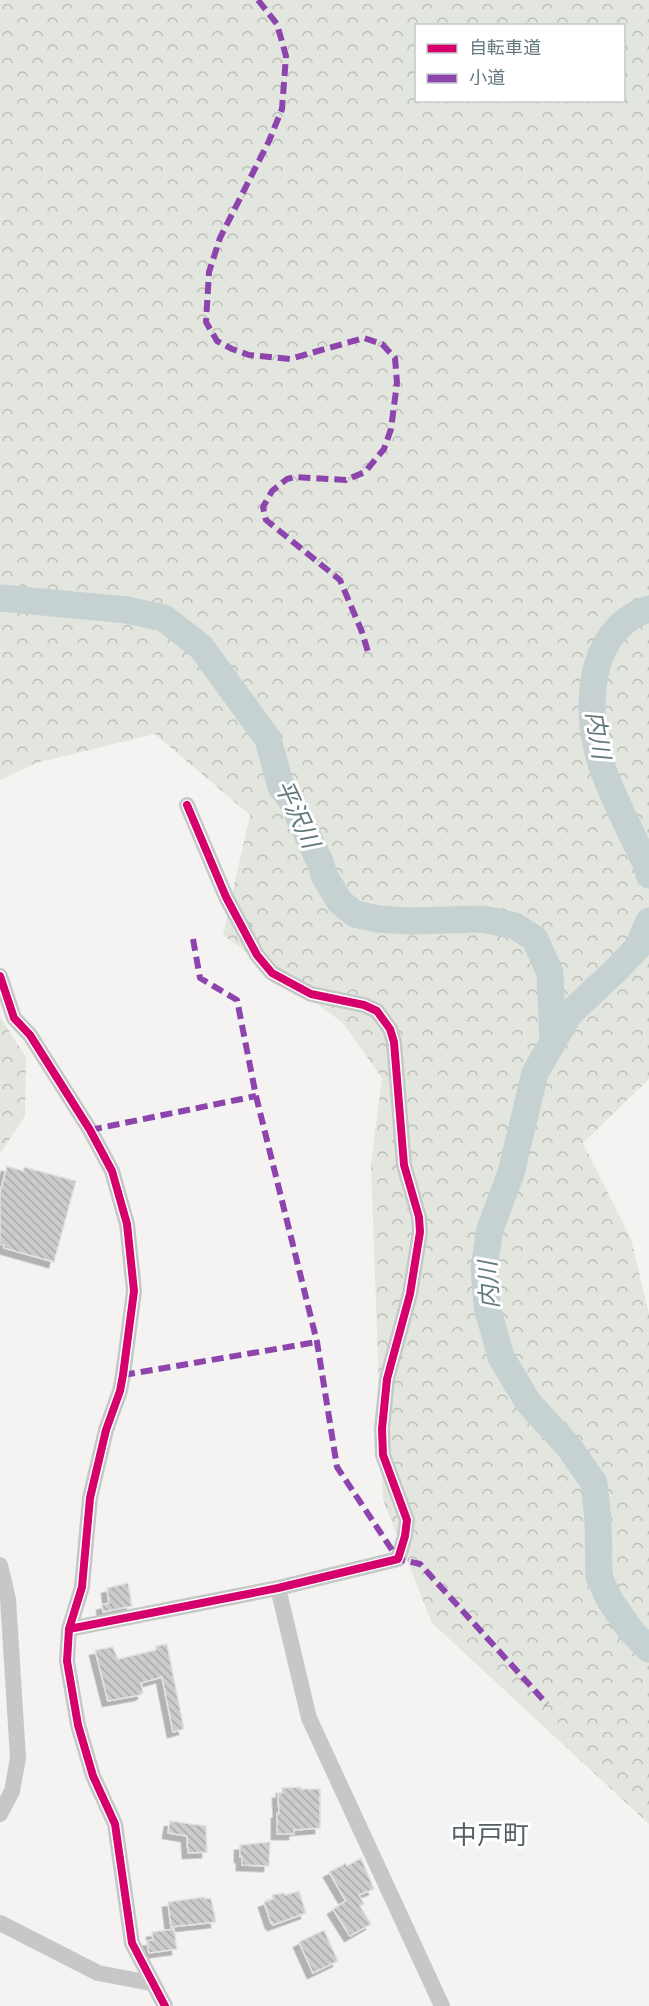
<svg xmlns="http://www.w3.org/2000/svg" width="649" height="2006" font-family="'Space Grotesk','Noto Sans JP',sans-serif">
	<style>
		.forest { fill: url(#forest-crowns); fill-rule: evenodd }
		.lines { fill: none; stroke-linecap: round; stroke-linejoin: round }
		.river { stroke: #c6d1d2; stroke-width: 27 }
		.building { fill: url(#building-back-hatch); stroke: #e3e2e2; stroke-width: 1.5; filter: url(#shadow) }
		.minor { stroke: #c6c8c8; stroke-width: 16 }
		.quiet { stroke: #8e44ad; stroke-width: 6; stroke-dasharray: 12 6; stroke-linecap: butt }
		.cycleway-casing { stroke: #fff; stroke-width: 11 }
		.cycleway { stroke: #d6006c; stroke-width: 8 }
		.labels { text-anchor: middle; stroke-width: 6; stroke-linejoin: round; paint-order: stroke }
		.water-label { font-size: 24px; font-style: italic; fill: #617b7d; stroke: #fff }
		.quarter-label { font-size: 26px; fill: #536166; stroke: #fff }
	</style>
	<defs>
		<pattern id="forest-crowns" width="20" height="18" patternUnits="userSpaceOnUse" patternTransform="scale(1.5)"><rect width="20" height="18" fill="#e3e5df"/><path d="M2 6a3 3 0 1 1 6 0M12 15a3 3 0 1 1 6 0" fill="none" stroke="#bcbeba"/></pattern>
		<pattern id="building-back-hatch" width="6" height="6" patternUnits="userSpaceOnUse" patternTransform="scale(1.5)"><rect width="6" height="6" fill="#cacbcc"/><path d="M-1 5l2 2M0 0l6 6M5-1l2 2" fill="none" stroke="#a8aaab"/></pattern>
		<filter id="shadow"><feDropShadow dx="-5.5" dy="5.5" stdDeviation="0" flood-color="#0004"/></filter>
	</defs>
	<rect width="100%" height="100%" fill="#f4f3f2"/>
	<!-- forest -->
	<path class="forest" d="M0 0H649V1079L583 1143 631 1239 649 1314V1824L432 1623 383 1500 371 1164 382 1078 343 1023 223 935 250 815 155 734 36 763 0 780ZM416 26H624V100H416Z
		M0 1017 26 1057 25 1116 0 1154Z"/>
	<g class="lines">
		<!-- river -->
		<path class="river" d="M0 598 127 610 164 618 201 647 268 739 281 787 290 798 320 862 325 877 340 902 355 914 378 919 411 921 483 919 515 926 535 939 550 973 553 1041
			M649 609C583 630 584 719 604 772 616 805 634 837 648 869L649 875
			M649 921 638 947 614 972 569 1014 535 1073 511 1173 490 1229 484 1268 487 1306 501 1357 528 1402 569 1447 594 1483 598 1520 599 1577 609 1599 631 1631 649 1649"/>
	</g>
	<!-- building -->
	<path class="building" d="M7 1166 23 1171 24 1167 76 1181 54 1262 4 1248V1245L0 1244V1193Z
		M128 1583 132 1606 103 1612 102 1605 109 1603 107 1588Z
		M167 1644 184 1729 173 1732 162 1677 141 1683 143 1693 140 1695 108 1701 95 1650 113 1647 118 1659 156 1650V1646Z
		M301 1787V1789H320V1828L294 1830V1834H277V1813H279L278 1793H282V1788Z
		M170 1821 206 1826 207 1852 188 1853 187 1836 168 1833Z
		M270 1842 269 1866 242 1865V1857H240V1845Z
		M361 1858 374 1889 359 1895 364 1904 360 1906 371 1924 350 1936 333 1909 346 1901 329 1872 346 1863 347 1866Z
		M299 1891 306 1913 273 1925 272 1922 271 1923 264 1902 273 1899 272 1895 284 1893 285 1895Z
		M204 1897 205 1899 211 1898 216 1922 171 1927 168 1902Z
		M174 1929 177 1949 149 1953 147 1941 153 1940 152 1932Z
		M324 1930 338 1961 313 1973 299 1942Z"/>
	<g class="lines">
		<!-- minor -->
		<path class="minor" d="M0 976 14 1018 30 1035 90 1130 112 1171 127 1224 134 1291 123 1375 120 1391 106 1430 90 1498 82 1587 69 1629 67 1661 78 1725 93 1776 115 1824 132 1943 165 2006
			M0 1565 8 1599 18 1758 12 1791 0 1814
			M278 1588 309 1718 442 2006
			M69 1629 278 1588 398 1559 405 1536 407 1520 383 1455 382 1429 387 1379 410 1294 420 1232 419 1217 404 1165 394 1042 390 1029 377 1011 364 1005 311 994 272 973 257 955 226 897 187 805
			M0 1923 98 1973 151 1983"/>
		<!-- quiet -->
		<path class="quiet" d="M258 0 277 24 286 56 282 109 269 141 220 238 209 272 206 322 217 341 232 349 249 355 290 359 364 338 382 344 395 358 397 383 391 429 384 449 365 472 346 480 295 477 287 479 272 491 263 507 266 520 340 580 362 632 368 652
			M193 939 200 978 237 1000 256 1096 317 1342 337 1467 398 1559 420 1564 547 1704
			M90 1130 256 1096
			M123 1375 317 1342"/>
		<!-- cycleway casing -->
		<g class="cycleway-casing">
			<path id="cycleway" d="M0 976 14 1018 30 1035 90 1130 112 1171 127 1224 134 1291 123 1375 120 1391 106 1430 90 1498 82 1587 69 1629 67 1661 78 1725 93 1776 115 1824 132 1943 165 2006
				M69 1629 278 1588 398 1559 405 1536 407 1520 383 1455 382 1429 387 1379 410 1294 420 1232 419 1217 404 1165 394 1042 390 1029 377 1011 364 1005 311 994 272 973 257 955 226 897 187 805"/>
		</g>
		<!-- cycleway -->
		<use href="#cycleway" class="cycleway"/>
	</g>
	<g class="labels">
		<!-- water labels -->
		<g class="water-label">
			<text transform="translate(598 735) rotate(81)" y="8">内川</text>
			<text transform="translate(297 814) rotate(65)" y="8">平沢川</text>
			<text transform="translate(489 1285) rotate(-93)" y="8">内川</text>
		</g>
		<!-- quarter labels -->
		<g class="quarter-label">
			<text x="490" y="1844">中戸町</text>
		</g>
	</g>
	<!-- legend -->
	<rect x="415" y="24" width="210" height="78" fill="#ffffff" stroke="#c2c9cc" stroke-width="1.5"/>
	<rect x="427" y="44" width="30" height="9" fill="#d6006c" stroke="#c2c9cc" stroke-width="1.5"/>
	<text x="469" y="54" font-size="18" fill="#667980">自転車道</text>
	<rect x="427" y="74" width="30" height="9" fill="#8e44ad" stroke="#c2c9cc" stroke-width="1.5"/>
	<text x="469" y="84" font-size="18" fill="#667980">小道</text>
</svg>
